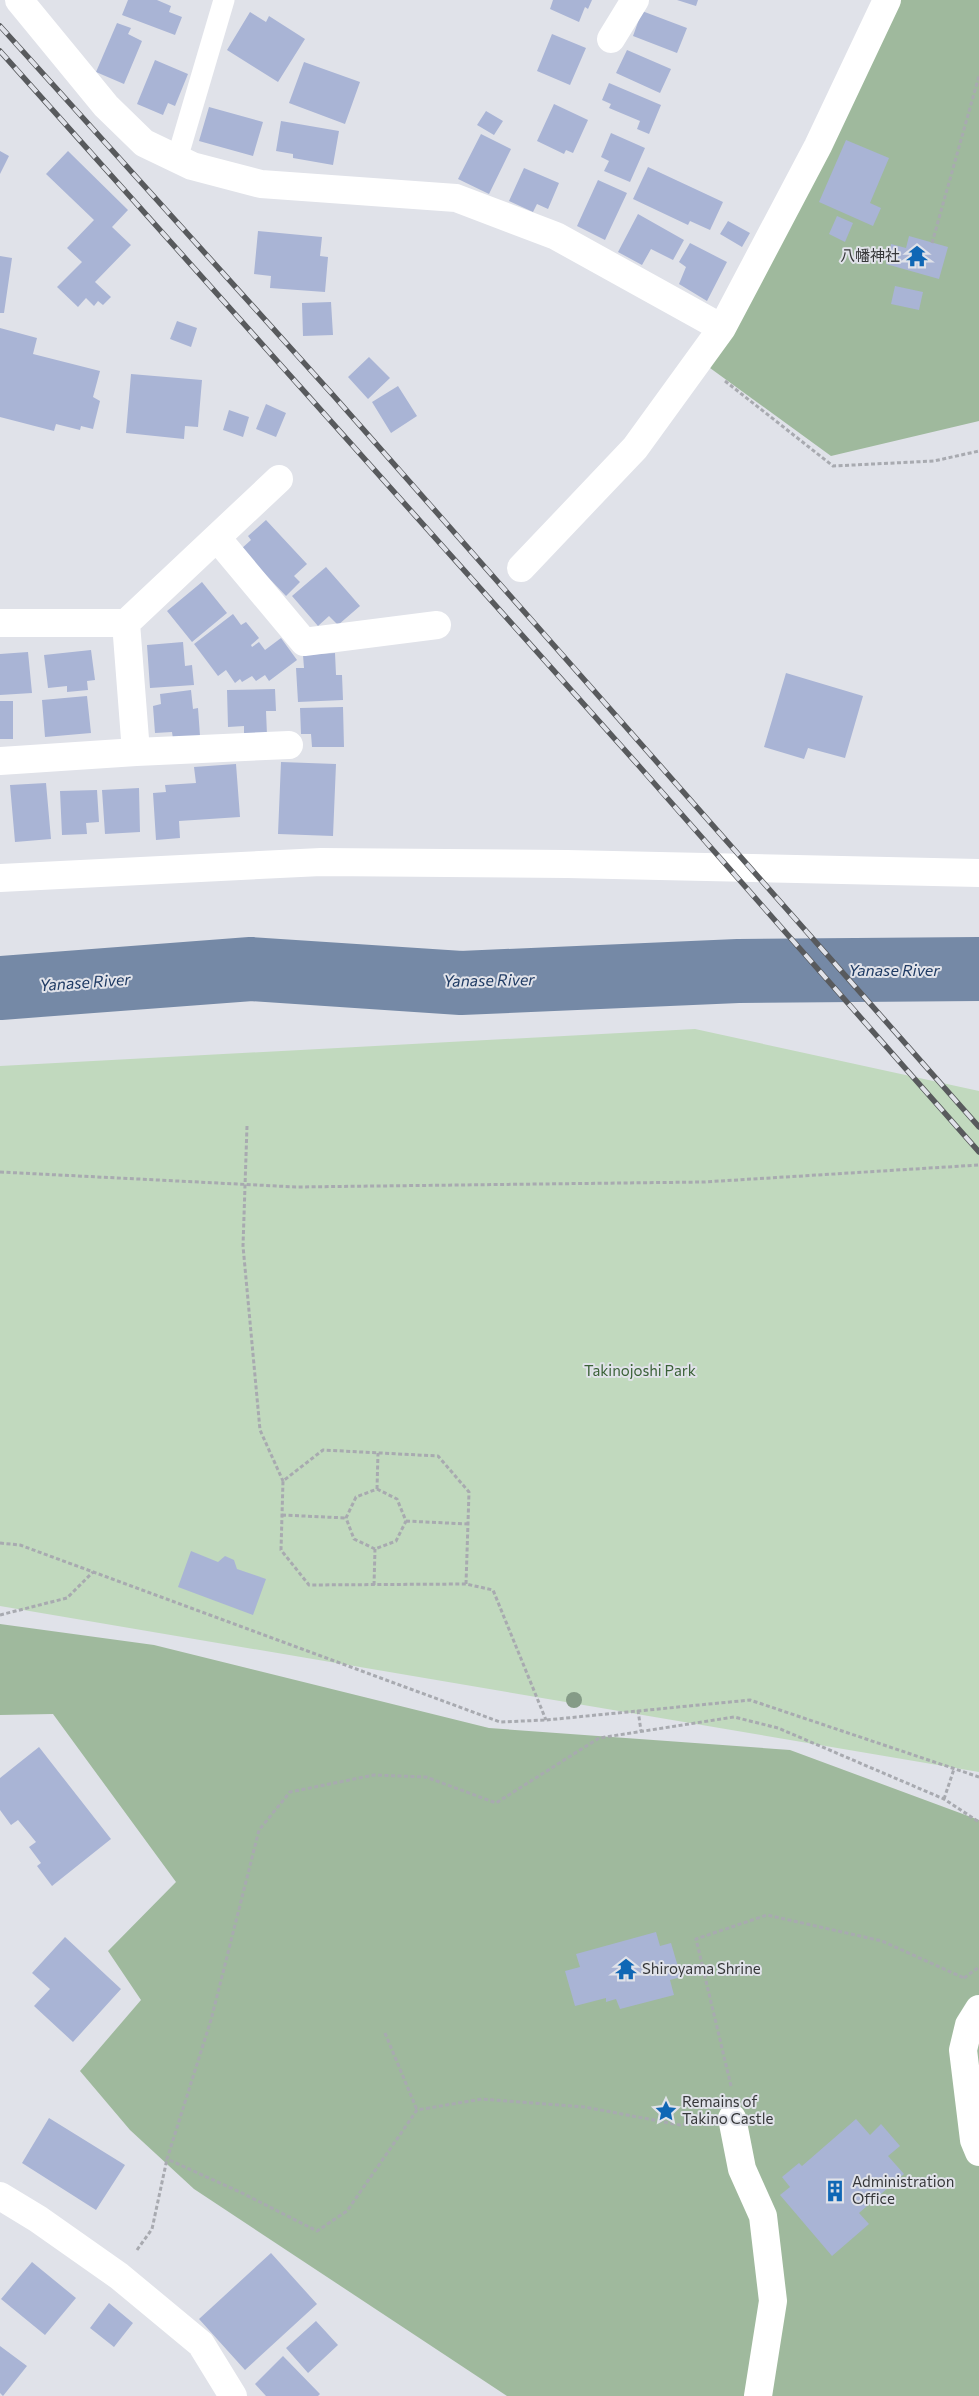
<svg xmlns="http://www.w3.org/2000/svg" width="979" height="2396" font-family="Commissioner,'Noto Sans JP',sans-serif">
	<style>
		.green { fill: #c1d9be }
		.forest { fill: #9fb99d }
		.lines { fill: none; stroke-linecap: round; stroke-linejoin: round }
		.river { stroke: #7589a6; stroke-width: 64 }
		.building { fill: #a9b4d5 }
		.path { stroke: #a8aab0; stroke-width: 3; stroke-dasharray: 4 2.5; stroke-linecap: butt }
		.lane { stroke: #fff; stroke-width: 21 }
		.street { stroke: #fff; stroke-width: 28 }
		.rail-casing { stroke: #585a5d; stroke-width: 5.5 }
		.rail { stroke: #e0e2e9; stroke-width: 4; stroke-dasharray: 11; stroke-linecap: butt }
		.tree { fill: #859b87 }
		.labels { text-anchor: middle; stroke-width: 4; stroke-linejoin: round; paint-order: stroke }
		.poi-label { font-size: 15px; fill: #363739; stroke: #e0e2e9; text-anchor: start }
		.park-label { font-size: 15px; fill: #3a6137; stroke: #e0e2e9 }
		.water-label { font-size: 16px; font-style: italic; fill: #1e3a63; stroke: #e0e2e9 }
	</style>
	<rect width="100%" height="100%" fill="#e0e2e9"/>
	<!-- green -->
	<path class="green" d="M695 1029 979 1091V1772L0 1606V1066Z"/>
	<!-- forest -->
	<path class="forest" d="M887 0H979V421L831 456 699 360Z
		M0 1624 154 1645 489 1728 790 1750 979 1820V2396H507L194 2189 130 2130 80 2071 141 2000 108 1951 176 1882 53 1714 0 1715Z"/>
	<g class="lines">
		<!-- river -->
		<path class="river" d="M0 988 251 969 461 983 738 971 979 969"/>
	</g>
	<!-- building -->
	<path class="building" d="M128 0H157L171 6 169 12 182 17 175 35 122 15Z
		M553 0H592L588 9 585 7 579 22 550 9Z
		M677 0H698L696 6Z
		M642 11 687 28 677 53 633 36Z
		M250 12 266 22 269 16 305 39 278 82 227 50Z
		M117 23 131 28 128 34 142 41 124 84 96 72Z
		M552 34 586 48 570 85 537 71Z
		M627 50 671 69 660 93 616 73Z
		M155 60 188 74 175 106 168 103 163 115 137 104Z
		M304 62 360 82 345 124 289 103Z
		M609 83 661 105 649 134 637 129 640 121 609 108 611 104 602 100Z
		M554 104 588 120 573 153 566 150 564 154 537 141Z
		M209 107 263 122 253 156 199 141Z
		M486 111 503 121 494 135 477 125Z
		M281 121 339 131 333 165 293 158V154L276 151Z
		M611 133 645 148 630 182 604 171 609 161 601 157Z
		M481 134 511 149 489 194 458 179Z
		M846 140 889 158 870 203 881 208 873 226 819 202Z
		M0 151 9 156 0 174Z
		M68 151 128 210 112 227 131 245 95 282 111 297 103 305 98 301 94 306 86 298 78 307 57 287 82 262 67 248 94 220 46 174Z
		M648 167 723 202 710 230 690 221 688 225 633 199Z
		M524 168 559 183 548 209 537 204 533 212 509 201Z
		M598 180 627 193 605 240 577 226Z
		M638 214 684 240 673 260 651 249 642 265 618 252Z
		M837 216 853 223 845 242 829 234Z
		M728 221 750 233 742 247 720 234Z
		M258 231 322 237 320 256 328 257 325 292 270 288 271 276 254 274Z
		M909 236 948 247 939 279 886 264 891 244 906 248Z
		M690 243 727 262 707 301 679 284 686 267 679 262Z
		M0 256 12 258 4 313H0Z
		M895 286 923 292 919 310 891 304Z
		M331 302 333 335 303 336 302 303Z
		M177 321 197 328 191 347 170 339Z
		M0 328 37 338 33 354 100 371 93 397 100 401 93 429 81 426 80 430 56 424 54 431 0 417Z
		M369 357 390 378 368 399 348 377Z
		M131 374 202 380 198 427 185 426 184 439 126 433Z
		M398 386 417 416 391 433 372 402Z
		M266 404 286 413 276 437 256 429Z
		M229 410 249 417 243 437 223 430Z
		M266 520 307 564 294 576 300 582 286 596 241 549 251 540 248 536Z
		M326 567 360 606 338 625 329 616 318 626 292 596Z
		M202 582 227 613 192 642 167 611Z
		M233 614 241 625 246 622 259 638 251 645 252 647 259 642 265 650 281 638 297 660 269 681 265 675 256 681 252 676 242 682 240 679 235 683 226 670 218 676 194 644Z
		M183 642 185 666 192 665 194 685 150 688 147 645Z
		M91 650 95 680 87 681 88 690 67 692V686L48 688 44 655Z
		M28 652 32 693 0 695V654Z
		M335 653 336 675H342L343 700 298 702 296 668H304L303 655Z
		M786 673 863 696 845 758 808 748 804 759 764 747Z
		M275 689 276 711H266L267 735 244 736V726L228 727 227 690Z
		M191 690 193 709 198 708 200 736 173 739 172 732 155 733 153 706 161 704 160 694Z
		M87 696 91 733 45 737 42 700Z
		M0 701H13V739H0Z
		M343 707 344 747H312L311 734H301L300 708Z
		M281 762 336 764 333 836 278 834Z
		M236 764 240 817 179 821 180 838 156 840 153 793 166 792 165 785 196 783 194 767Z
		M46 783 51 839 15 842 10 785Z
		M139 788 140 832 105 834 102 790Z
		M97 790 99 822 86 823 87 834 62 835 60 791Z
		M191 1551 218 1562 225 1556 234 1560 237 1569 266 1579 253 1615 178 1587Z
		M39 1747 111 1839 52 1886 37 1866 41 1863 29 1847 36 1842 18 1820 11 1825 0 1810V1778Z
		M656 1932 660 1946 671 1943 681 1977 670 1980 674 1995 620 2009 616 1999 606 2002V1998L575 2006 565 1971 580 1967 576 1954Z
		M65 1937 121 1989 73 2042 34 2006 50 1989 32 1973Z
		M49 2118 125 2165 96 2210 22 2163Z
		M856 2119 870 2135 881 2124 900 2146 888 2156 904 2174 859 2213 869 2224 832 2256 780 2195 790 2187 782 2177 799 2163 802 2166Z
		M271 2253 317 2304 245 2370 199 2319Z
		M32 2262 76 2298 45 2335 1 2299Z
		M109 2303 133 2323 114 2347 90 2328Z
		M316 2321 338 2345 308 2373 286 2348Z
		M0 2346 27 2366 3 2396 0 2393Z
		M283 2356 320 2394 318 2396H266L255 2384Z"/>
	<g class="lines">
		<!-- path -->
		<path class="path" d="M932 243 979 76
			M725 381 833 466 934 461 979 451
			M247 1126 243 1246 260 1430 283 1481
			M0 1172 296 1187 704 1182 979 1165
			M377 1489 397 1499 406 1521 396 1541 375 1549 354 1539 346 1518 356 1497Z
			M377 1489 378 1453
			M282 1515 346 1518
			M406 1521 468 1524
			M0 1543 20 1545 500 1722 546 1720 750 1700 979 1777
			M466 1584 469 1492 438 1456 323 1450 283 1481 281 1550 309 1585 466 1584 493 1590 546 1720
			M374 1585 375 1549
			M0 1615 67 1598 93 1572
			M638 1710 641 1731
			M944 1799 954 1769
			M964 1978 979 1967
			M385 2033 417 2110
			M731 2086 696 1939 767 1915 882 1941 964 1978
			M700 2122 680 2125 585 2107 482 2099 417 2110 347 2211 317 2231 242 2193 167 2159 211 2020 259 1830 290 1792 374 1775 426 1777 496 1803 599 1738 734 1717 778 1728 944 1799 979 1822
			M137 2250 152 2229 167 2159"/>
		<!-- lane -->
		<path class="lane" d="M177 159 224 0"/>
		<!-- street -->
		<path class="street" d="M19 0 106 106 144 143 192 166 261 184 456 198 556 236 722 328 635 448 521 568
			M611 39 635 0
			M722 328 818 146 887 0
			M217 538 304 642 437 625
			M0 623H126L279 479
			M126 623 136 752
			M0 761 136 752 289 745
			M0 878 321 862 567 864 979 873
			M979 2009 969 2025 963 2050 974 2140 979 2152
			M732 2118 742 2169 763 2216 773 2301 758 2396
			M0 2196 38 2219 119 2276 201 2344 233 2396"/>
		<!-- rail casing -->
		<g class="rail-casing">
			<path id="rail" d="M0 26 333 395 979 1127
				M0 51 639 766 979 1152"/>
		</g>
		<!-- rail -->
		<use href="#rail" class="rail"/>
	</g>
	<!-- trees -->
	<circle class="tree" cx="574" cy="1700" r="8"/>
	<!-- icons -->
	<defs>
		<g id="temple-bare" transform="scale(1.725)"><path d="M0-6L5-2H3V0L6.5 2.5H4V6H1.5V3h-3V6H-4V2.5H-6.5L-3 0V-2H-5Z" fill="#1067b5" stroke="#e0e2e9" stroke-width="2.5" paint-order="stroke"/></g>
		<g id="sight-bare" transform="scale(1.725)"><path d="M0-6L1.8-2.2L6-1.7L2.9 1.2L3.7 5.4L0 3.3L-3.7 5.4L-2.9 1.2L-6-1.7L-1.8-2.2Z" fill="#1067b5" stroke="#e0e2e9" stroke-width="2.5" paint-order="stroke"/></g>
		<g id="building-bare" transform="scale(1.725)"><path d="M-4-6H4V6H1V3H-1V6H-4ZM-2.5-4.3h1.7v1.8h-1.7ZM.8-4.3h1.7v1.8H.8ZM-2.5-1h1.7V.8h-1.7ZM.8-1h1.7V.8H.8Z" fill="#1067b5" stroke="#e0e2e9" stroke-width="2.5" paint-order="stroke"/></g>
	</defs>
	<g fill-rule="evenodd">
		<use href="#temple-bare" x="917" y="256"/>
		<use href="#temple-bare" x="626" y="1969"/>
		<use href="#sight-bare" x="666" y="2111"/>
		<use href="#building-bare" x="835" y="2191"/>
	</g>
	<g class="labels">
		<!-- poi labels -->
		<g class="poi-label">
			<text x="900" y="261" text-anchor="end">八幡神社</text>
			<text x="642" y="1974">Shiroyama Shrine</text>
			<text x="682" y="2107">Remains of<tspan x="682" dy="17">Takino Castle</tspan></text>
			<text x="852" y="2187">Administration<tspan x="852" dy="17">Office</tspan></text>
		</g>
		<!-- park labels -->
		<g class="park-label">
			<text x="640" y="1376">Takinojoshi Park</text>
		</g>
		<!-- water labels -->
		<g class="water-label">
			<text x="894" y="976">Yanase River</text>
			<text transform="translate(489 980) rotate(-1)" y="6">Yanase River</text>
			<text transform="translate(85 982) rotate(-4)" y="6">Yanase River</text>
		</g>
	</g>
</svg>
